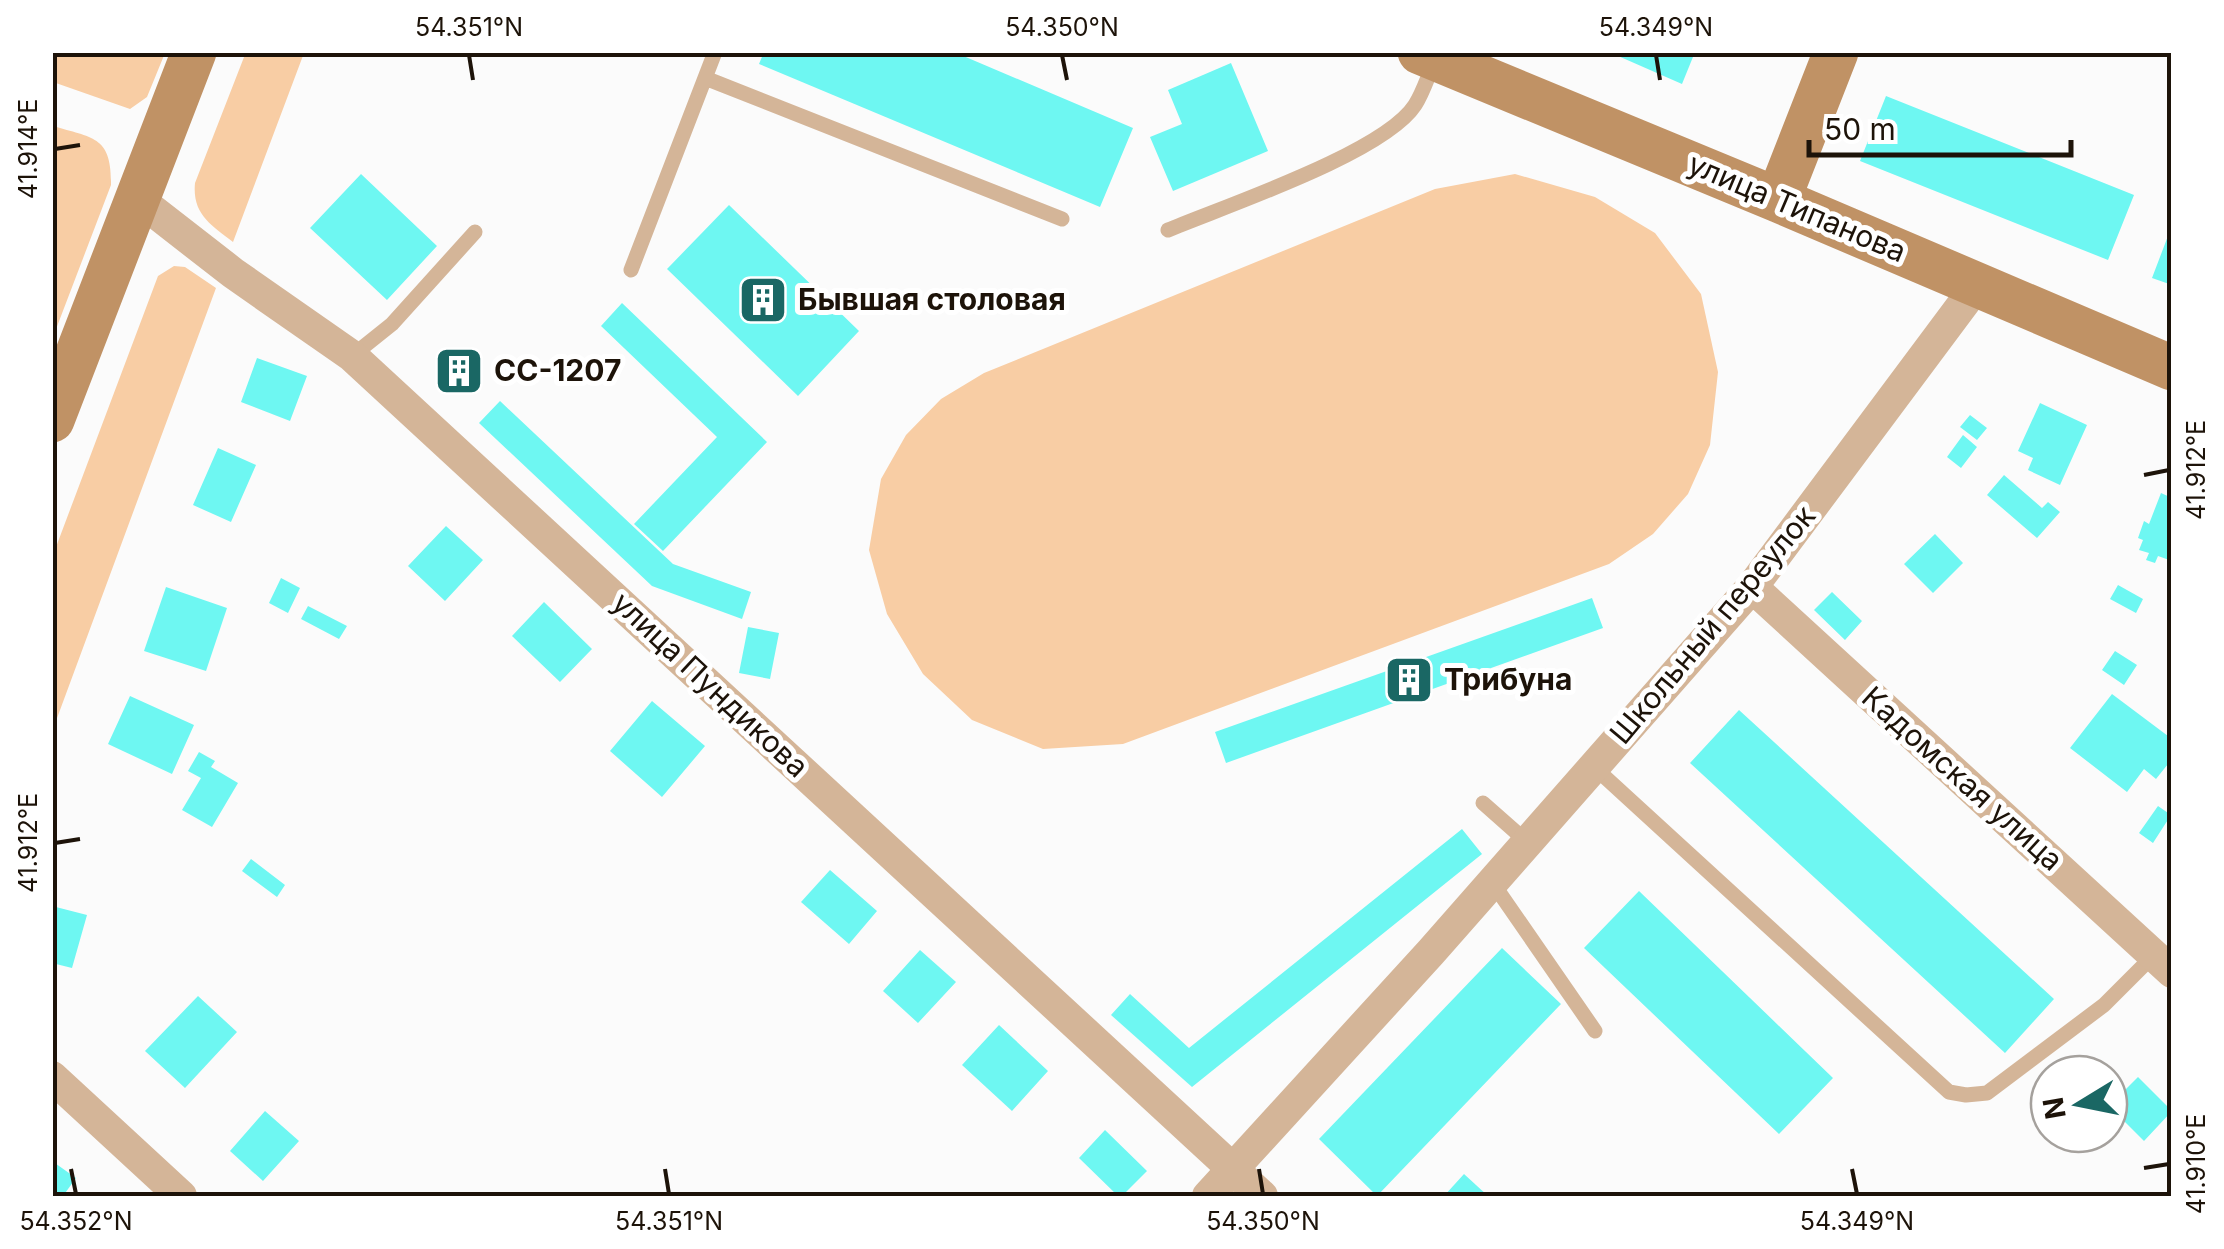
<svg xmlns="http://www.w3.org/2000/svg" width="2224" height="1249" font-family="Inter,sans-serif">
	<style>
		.green { fill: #f8cda4 }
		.building { fill: #6ef7f2 }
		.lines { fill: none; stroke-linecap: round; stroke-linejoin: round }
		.lane { stroke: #d4b598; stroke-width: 15 }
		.street { stroke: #d4b598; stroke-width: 32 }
		.secondary { stroke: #c09265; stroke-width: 45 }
		.ticks { fill: none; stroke: #1d1309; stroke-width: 4 }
		.labels { text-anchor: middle; stroke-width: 10; stroke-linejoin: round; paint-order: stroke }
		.street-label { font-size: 30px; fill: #1d1309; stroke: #fff }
		.poi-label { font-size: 30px; font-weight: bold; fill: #1d1309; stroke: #fff; text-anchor: start }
		.neatline { fill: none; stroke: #1d1309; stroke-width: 4 }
		.ticks-label { font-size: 25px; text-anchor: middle; fill: #1d1309 }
	</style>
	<rect width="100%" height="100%" fill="#fbfbfb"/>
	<!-- green -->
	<path class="green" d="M246 52 304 53 233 242C211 225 192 214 195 183Z
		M52 53 53 52 165 53 147 97 130 109 53 82Z
		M53 126C93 138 112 136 111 185L53 337Z
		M1515 174 1595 197 1655 233 1701 294 1718 372 1710 445 1688 494 1653 534 1609 564 1123 744 1043 749 972 720 923 674 887 614 869 550 881 479 906 435 941 399 984 373 1435 189Z
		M174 266 185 267 216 288 53 729V555L158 276Z"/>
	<!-- building -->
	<path class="building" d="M764 52H954L1133 128 1100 207 759 64Z
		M1609 52H1695L1682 84Z
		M1231 63 1268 151 1173 191 1150 137 1182 124 1168 90Z
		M1886 96 2134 195 2108 260 1860 161Z
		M361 174 437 246 387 300 310 228Z
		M729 205 859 331 798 396 667 269Z
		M2171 228H2172V285L2152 278Z
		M622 303 767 442 663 551 634 524 717 437 601 326Z
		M460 352 478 369 457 390 440 373Z
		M257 358 307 376 290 421 241 402Z
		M500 401 673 564 751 592 742 619 652 586 479 423Z
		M2040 403 2087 425 2060 485 2028 470 2033 458 2018 451Z
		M1970 415 1987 428 1977 440 1960 427Z
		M1963 435 1977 447 1961 468 1947 457Z
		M218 448 256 465 231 522 193 505Z
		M2004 475 2042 508 2048 502 2060 512 2037 538 1987 495Z
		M2161 493 2172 498V561L2158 556 2155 563 2146 560 2149 553 2139 550 2143 540 2138 538 2144 521 2149 524Z
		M446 526 483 560 445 601 408 566Z
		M1935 534 1963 563 1933 593 1904 564Z
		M281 578 300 588 288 613 269 603Z
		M2118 585 2143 599 2136 613 2110 599Z
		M166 587 227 608 206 671 144 651Z
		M1832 592 1862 621 1845 640 1814 610Z
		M1592 598 1603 628 1226 763 1215 732Z
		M544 602 592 649 560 682 512 636Z
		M308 606 347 626 339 639 301 619Z
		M748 627 779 633 770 679 739 673Z
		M2115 651 2137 665 2124 685 2102 670Z
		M2112 694 2172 739V759L2156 779 2144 769 2127 792 2070 748Z
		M130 696 194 725 172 774 108 744Z
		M652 701 705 746 662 797 610 751Z
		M1739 710 2054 999 2005 1053 1690 763Z
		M199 752 215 761 211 767 238 783 212 827 182 810 201 778 188 771Z
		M2158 806 2171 815 2153 843 2139 833Z
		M1462 829 1482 854 1192 1087 1111 1015 1130 994 1189 1048Z
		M251 859 285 885 277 897 242 871Z
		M830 870 877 911 849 944 801 902Z
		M1639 891 1833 1078 1779 1134 1584 948Z
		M52 906 87 915 72 968 52 963Z
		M1502 948 1561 1004 1377 1196 1319 1139Z
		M920 950 956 982 918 1023 883 991Z
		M198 996 237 1032 185 1088 145 1051Z
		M999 1025 1048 1071 1012 1111 962 1065Z
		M2138 1077 2172 1111 2144 1141 2109 1106Z
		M265 1111 299 1141 263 1181 230 1151Z
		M1105 1130 1147 1171 1122 1196H1118L1079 1158Z
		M52 1161 76 1178 63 1196H52Z
		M1464 1174 1488 1196H1444Z"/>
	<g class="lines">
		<!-- lane -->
		<path class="lane" d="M705 78 1062 219
			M1168 230C1225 206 1384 153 1415 105 1423 93 1428 76 1434 63
			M631 270 715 52
			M352 356 392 324 475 232
			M1594 767 1949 1092 1966 1095 1987 1093 2104 1005 2154 955
			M1483 803 1527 842
			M1492 882 1595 1031"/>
		<!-- street -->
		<path class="street" d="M138 199 233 273 352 356 1262 1196
			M1752 587 2172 972
			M52 1077 181 1196
			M1208 1196 1431 952 1752 587 1978 284"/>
		<!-- secondary -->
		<path class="secondary" d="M1420 52 1778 200 2172 368
			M1778 200 1836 52
			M52 420 194 52"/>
	</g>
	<!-- ticks -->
	<path class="ticks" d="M469 55 473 80M1062 55 1067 80M1656 55 1660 80M55 149 80 145M2144 475 2169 470M55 843 80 839M2144 1168 2169 1164M71 1169 76 1194M665 1169 669 1194M1259 1169 1263 1194M1852 1169 1857 1194"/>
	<!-- icons -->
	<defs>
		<g id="building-square" transform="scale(2.5)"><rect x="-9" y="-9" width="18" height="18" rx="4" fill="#1a6764" stroke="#fff"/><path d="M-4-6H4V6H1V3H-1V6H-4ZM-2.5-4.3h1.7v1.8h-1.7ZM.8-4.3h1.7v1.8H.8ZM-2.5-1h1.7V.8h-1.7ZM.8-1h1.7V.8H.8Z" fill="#fff"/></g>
	</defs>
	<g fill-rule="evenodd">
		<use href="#building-square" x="763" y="300"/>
		<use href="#building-square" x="459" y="371"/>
		<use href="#building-square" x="1409" y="680"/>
	</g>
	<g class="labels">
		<!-- street labels -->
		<g class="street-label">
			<text transform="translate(1797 208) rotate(23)" y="10">улица Типанова</text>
			<text transform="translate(1713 625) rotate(-50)" y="10">Школьный переулок</text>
			<text transform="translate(710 685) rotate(43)" y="10">улица Пундикова</text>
			<text transform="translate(1962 779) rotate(42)" y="10">Кадомская улица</text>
		</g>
		<!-- poi labels -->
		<g class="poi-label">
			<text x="798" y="310">Бывшая столовая</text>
			<text x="494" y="381">СС-1207</text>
			<text x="1444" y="690">Трибуна</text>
		</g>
	</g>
	<!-- border -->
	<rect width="2224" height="1249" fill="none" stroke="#ffffff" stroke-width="110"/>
	<!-- north arrow -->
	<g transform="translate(2079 1104) rotate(260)"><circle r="48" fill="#ffffff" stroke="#a5a19d" stroke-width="2.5"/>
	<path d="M0-8L18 38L0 25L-18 38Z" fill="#1a6764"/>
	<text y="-15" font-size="28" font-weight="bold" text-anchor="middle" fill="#1d1309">N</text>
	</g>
	<!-- scale -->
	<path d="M1809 140v15h262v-15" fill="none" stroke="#1d1309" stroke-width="5"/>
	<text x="1824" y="140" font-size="30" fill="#1d1309" stroke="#ffffff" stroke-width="8" paint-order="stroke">50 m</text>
	<rect x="55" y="55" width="2114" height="1139" class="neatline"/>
	<g class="ticks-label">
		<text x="469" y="36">54.351°N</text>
		<text x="1062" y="36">54.350°N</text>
		<text x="1656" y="36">54.349°N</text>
		<text transform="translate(28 149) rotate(-90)" y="9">41.914°E</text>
		<text transform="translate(2196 470) rotate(-90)" y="9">41.912°E</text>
		<text transform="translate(28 843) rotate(-90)" y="9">41.912°E</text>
		<text transform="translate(2196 1164) rotate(-90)" y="9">41.910°E</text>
		<text x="76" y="1230">54.352°N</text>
		<text x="669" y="1230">54.351°N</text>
		<text x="1263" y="1230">54.350°N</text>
		<text x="1857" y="1230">54.349°N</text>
	</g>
</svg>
